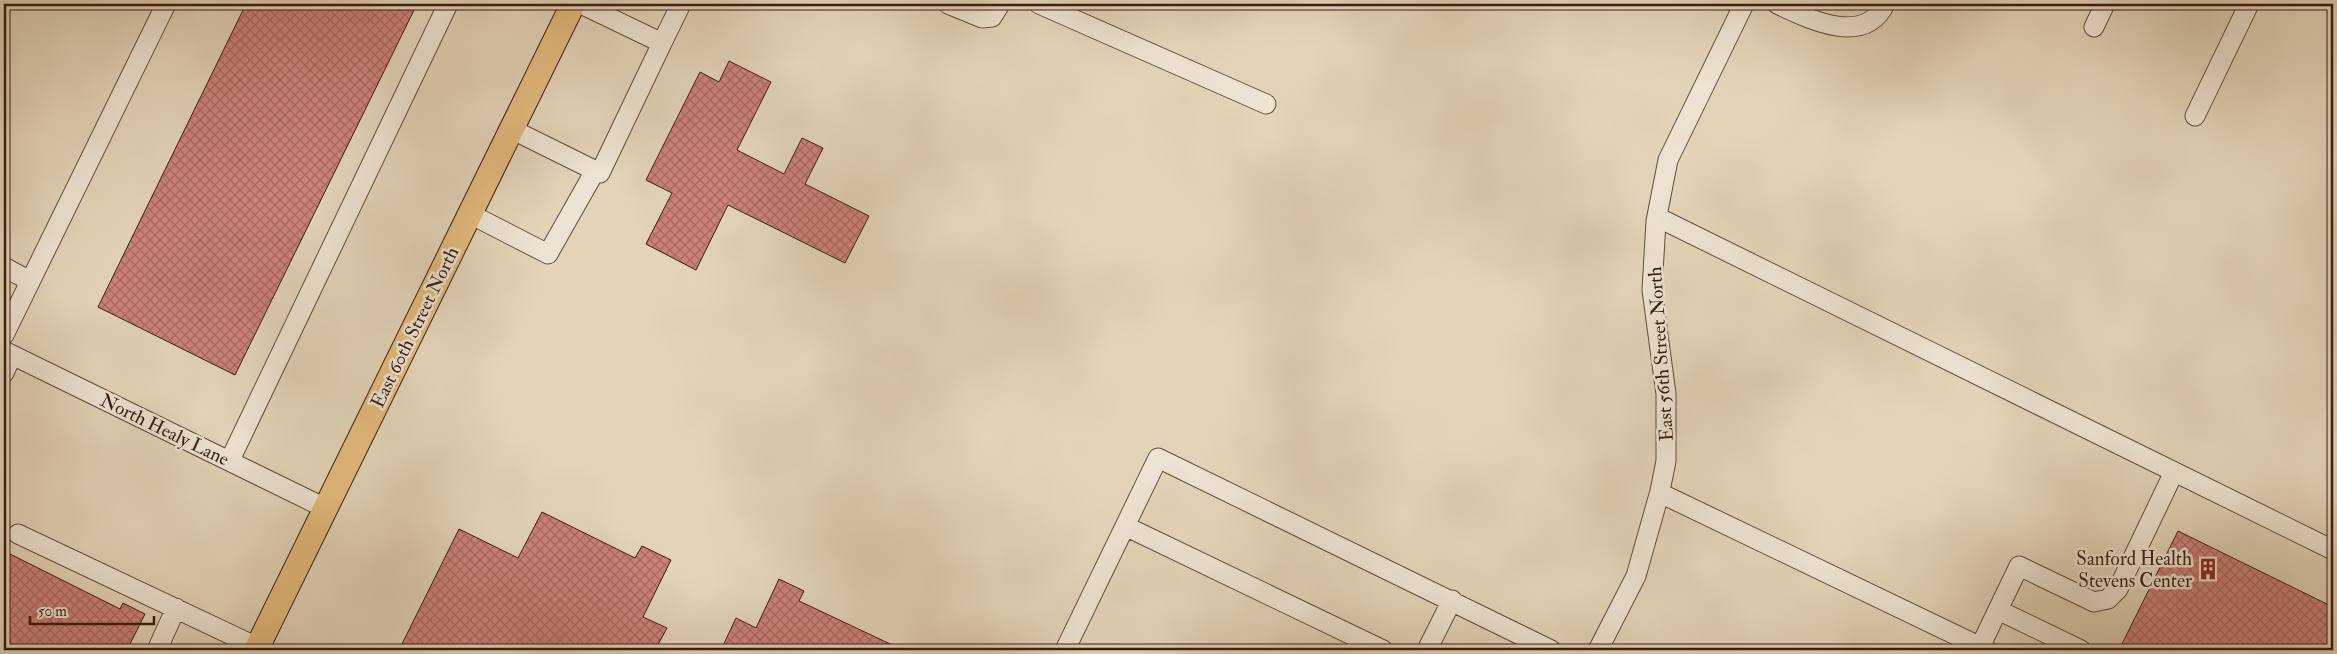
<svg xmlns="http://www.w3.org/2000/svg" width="2337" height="654" font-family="'IM FELL Double Pica',serif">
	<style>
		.building { fill: url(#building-cross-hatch); stroke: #381d12 }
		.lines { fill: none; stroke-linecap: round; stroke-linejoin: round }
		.minor-casing { stroke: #634b3c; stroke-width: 21 }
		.major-casing { stroke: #381d12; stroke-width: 26 }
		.minor { stroke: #ede3d2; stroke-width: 19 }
		.major { stroke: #e2ba7c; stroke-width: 24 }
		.labels { text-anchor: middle; stroke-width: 5; stroke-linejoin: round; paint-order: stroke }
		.street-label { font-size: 19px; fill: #381d12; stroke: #ede3d2 }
		.poi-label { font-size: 19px; fill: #381d12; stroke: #ede3d2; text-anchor: end }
	</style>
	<defs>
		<pattern id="building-cross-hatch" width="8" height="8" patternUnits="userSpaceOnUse" patternTransform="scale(1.25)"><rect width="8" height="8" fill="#cd8179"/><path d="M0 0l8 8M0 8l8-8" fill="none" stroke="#a76962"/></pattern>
	</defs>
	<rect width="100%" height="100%" fill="#e3d4b9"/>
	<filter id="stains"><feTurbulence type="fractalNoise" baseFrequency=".004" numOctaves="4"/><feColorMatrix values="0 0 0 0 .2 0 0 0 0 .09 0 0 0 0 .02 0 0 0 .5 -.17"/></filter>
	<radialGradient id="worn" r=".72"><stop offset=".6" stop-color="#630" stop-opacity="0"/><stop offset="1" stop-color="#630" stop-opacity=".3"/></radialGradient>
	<!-- building -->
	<path class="building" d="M246 4H417L235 375 98 307Z
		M729 61 771 82 737 150 784 174 802 138 823 148 805 184 869 216 845 263 728 205 696 270 646 244 672 193 646 180 700 72 719 82Z
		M542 512 635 558 642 546 671 560 643 617 667 628 655 650H399L459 529 518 558Z
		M2178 531 2333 607V650H2119Z
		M4 551 120 609 123 603 145 614 127 650H4Z
		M779 579 804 591 799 601 903 650H721L736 618 756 628Z"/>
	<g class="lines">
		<!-- minor casing -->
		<g class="minor-casing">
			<path id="minor" d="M948 4 982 18 992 17 1000 4
				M1039 4 1266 104
				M1777 4C1809 19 1864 47 1885 4
				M2094 27 2105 4
				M662 43 681 4
				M2195 116 2249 4
				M511 129 600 173 662 43 581 4
				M470 214 548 254 595 171
				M1657 217 2333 550
				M4 267 30 281
				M4 335 166 4
				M4 351 325 508
				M4 373 12 355
				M230 460 448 4
				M1660 493 1987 650
				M1125 526 1383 650
				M18 534 257 647
				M1998 610 2081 650
				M1980 647 2019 566 2094 602 2108 599 2118 589 2174 472
				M157 650 176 608
				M1065 650 1158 458 1551 650
				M1427 650 1452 600
				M1598 650 1636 576 1660 491 1666 461V394L1652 290 1656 221 1668 160 1744 4"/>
		</g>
		<!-- major casing -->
		<g class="major-casing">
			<path id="major" d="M256 650 573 4"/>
		</g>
		<!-- minor -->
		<use href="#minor" class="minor"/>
		<!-- major -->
		<use href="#major" class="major"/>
	</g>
	<!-- icons -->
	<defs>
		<g id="building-bare" transform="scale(1.725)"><path d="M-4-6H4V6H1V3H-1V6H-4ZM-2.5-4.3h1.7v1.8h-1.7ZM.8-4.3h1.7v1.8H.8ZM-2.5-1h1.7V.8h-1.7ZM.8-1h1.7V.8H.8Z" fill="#8f2418" stroke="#ede3d2" stroke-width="2.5" paint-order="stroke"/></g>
	</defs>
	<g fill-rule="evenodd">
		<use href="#building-bare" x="2208" y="569"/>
	</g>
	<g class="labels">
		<!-- street labels -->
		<g class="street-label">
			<text transform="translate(414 327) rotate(-64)" y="7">East 60th Street North</text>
			<text transform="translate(1660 354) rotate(-94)" y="7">East 56th Street North</text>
			<text transform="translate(165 429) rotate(26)" y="7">North Healy Lane</text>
		</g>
		<!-- poi labels -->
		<g class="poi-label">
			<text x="2192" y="565">Sanford Health<tspan x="2192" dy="22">Stevens Center</tspan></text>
		</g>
	</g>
	<!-- margin -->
	<rect width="2337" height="654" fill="none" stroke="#e3d4b9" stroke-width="20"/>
	<rect x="5" y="5" width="2327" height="644" fill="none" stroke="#381d12" stroke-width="2.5"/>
	<rect x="10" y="10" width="2317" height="634" fill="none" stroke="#381d12"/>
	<!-- scale -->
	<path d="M30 616v8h124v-8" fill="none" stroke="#381d12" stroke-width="2.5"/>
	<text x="38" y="616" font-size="15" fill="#381d12" stroke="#ede3d2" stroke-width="4" paint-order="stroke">50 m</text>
	<rect width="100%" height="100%" filter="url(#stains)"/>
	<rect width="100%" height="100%" fill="url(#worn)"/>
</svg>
